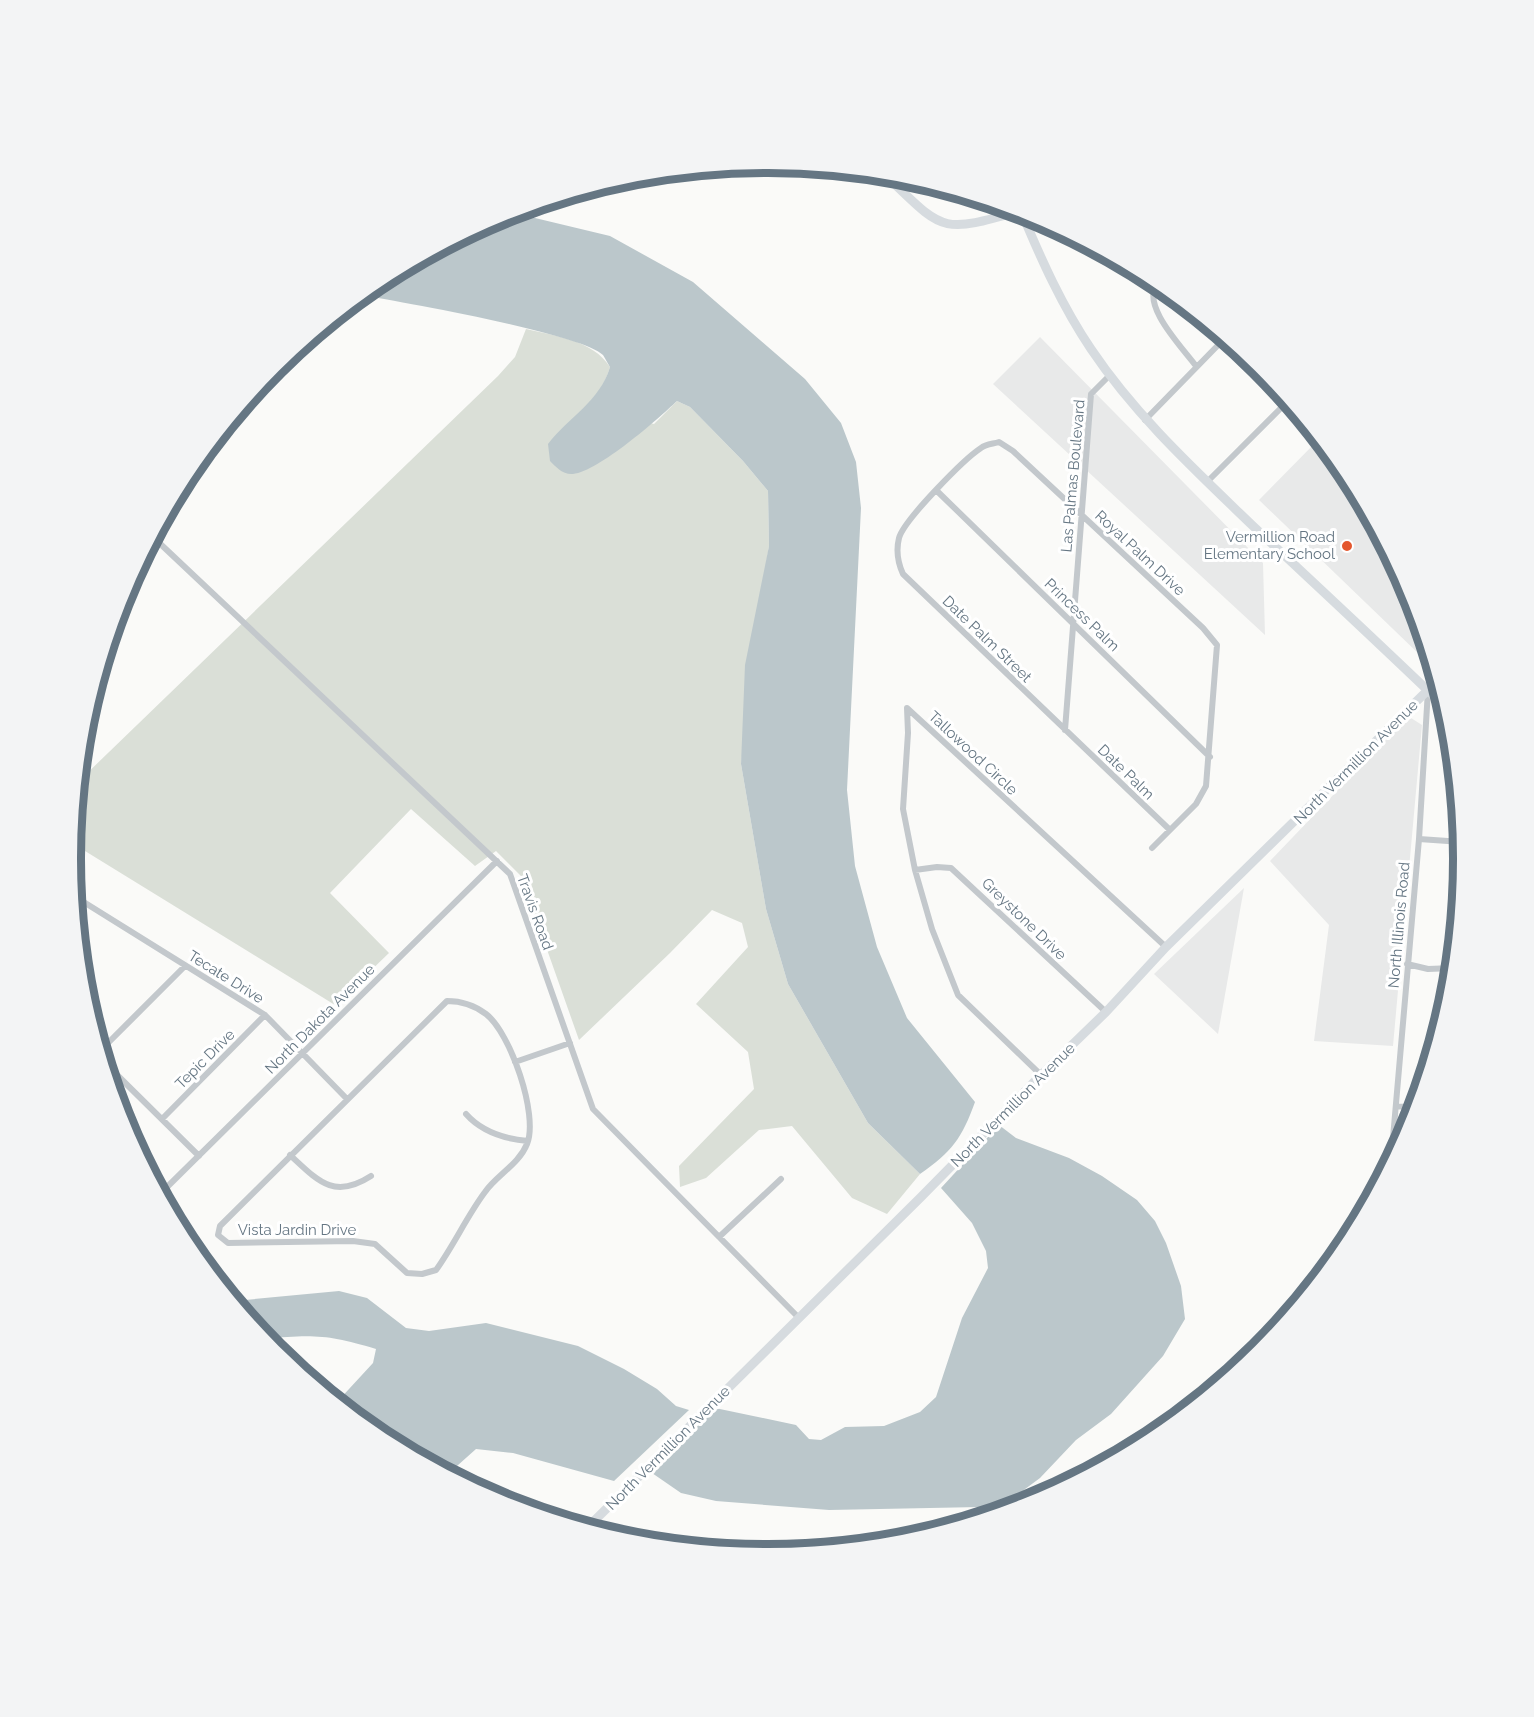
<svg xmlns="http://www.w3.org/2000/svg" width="1534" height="1717" font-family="Raleway,sans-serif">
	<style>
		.built { fill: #e8e9e9 }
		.green { fill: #dadfd7 }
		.water { fill: #bbc7cb }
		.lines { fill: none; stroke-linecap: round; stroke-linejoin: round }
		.street { stroke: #c3c8cc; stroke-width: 6 }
		.secondary { stroke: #d6dbdf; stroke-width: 9 }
		.poi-dot { fill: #e4572e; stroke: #fff; stroke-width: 2 }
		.labels { text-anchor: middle; stroke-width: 6; stroke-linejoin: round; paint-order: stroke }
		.street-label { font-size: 15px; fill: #657683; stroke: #fff }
		.poi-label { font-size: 15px; fill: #657683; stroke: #fff; text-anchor: end }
		.rim { fill: none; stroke: #657683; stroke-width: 8 }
	</style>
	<rect width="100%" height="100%" fill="#fafaf8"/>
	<!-- built -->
	<path class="built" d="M1040 337 1263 563 1265 635 993 384Z
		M1319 439 1346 472 1411 592 1431 659 1421 656 1259 500Z
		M1411 718 1422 725 1393 1046 1314 1041 1329 925 1270 861 1404 721Z
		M1244 888 1218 1034 1154 974Z"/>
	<!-- green -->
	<path class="green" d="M526 329C555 336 593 340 610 367 605 384 598 394 586 406L654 424 677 401 690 407 743 461 768 491 769 546 760 601 741 764 766 909 788 984 868 1123 920 1174 887 1214 852 1198 792 1126 759 1130 706 1178 680 1187 679 1166 754 1089 748 1052 696 1004 748 947 742 923 712 910 670 953 579 1040 521 876 496 851 475 866 411 809 330 893 389 953 335 1005 72 843 78 782 498 376 515 357Z"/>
	<!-- water -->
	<path class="water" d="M510 212 610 236 693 282 805 379 841 423 856 462 861 508 847 790 855 866 877 947 907 1018 975 1102C962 1138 952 1152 920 1174L868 1123 788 984 766 909 741 764 745 665 769 546 768 491 743 461 690 407 677 401C657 420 599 471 573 474 563 475 556 467 550 461L548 444C569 417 600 401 610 367 608 364 605 358 603 355 580 333 401 302 361 295L380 279Z
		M999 1125 1016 1138 1069 1158 1102 1176 1137 1200 1155 1221 1166 1243 1181 1286 1185 1319 1163 1356 1111 1414 1076 1440 1040 1478 1017 1495 980 1507 829 1510 716 1501 681 1493 652 1473 715 1408 796 1425 809 1439 821 1440 845 1427 884 1426 920 1412 936 1397 962 1318 988 1268 986 1251 972 1223 941 1188Z
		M339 1291 367 1298 406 1328 429 1331 486 1323 578 1346 624 1369 657 1389 676 1406 689 1410 614 1481 513 1453 476 1449 448 1474 380 1437 337 1402 373 1363 376 1349C330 1335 313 1334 265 1339L234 1301Z"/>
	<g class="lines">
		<!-- street -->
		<path class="street" d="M1158 283C1139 304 1183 348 1196 366
			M1145 420 1225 338
			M1207 482 1288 401
			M937 491 1210 757
			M153 537 510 874 593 1109 799 1318
			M146 550 156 540
			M1065 730 1091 394 1110 375
			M1419 839 1462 842
			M1152 848 1196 804 1206 786 1217 645 1203 628 1013 451 999 442C993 444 986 444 981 448 964 459 904 520 899 538 896 550 898 563 903 574L1170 830
			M915 870 937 867 951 868 1106 1012
			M74 896 265 1015 347 1099
			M1407 964 1428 969 1453 968
			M447 1001C462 1001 474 1005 486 1014 510 1032 539 1115 527 1144 519 1164 497 1175 485 1192 467 1216 454 1245 436 1270L422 1274 407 1273 375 1244 353 1241 228 1243 218 1235 220 1226Z
			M101 1050 185 966
			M104 1062 199 1156
			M515 1062 570 1043
			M1041 1075 958 995 932 929 915 870 903 809 908 733 907 708 1166 947
			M1396 1106 1416 1108
			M466 1114C482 1132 505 1139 528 1141
			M162 1119 265 1015
			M290 1155C318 1181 334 1200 371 1176
			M1391 1161 1419 839 1428 690 1437 681
			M160 1194 497 861
			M719 1237 781 1179"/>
		<!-- secondary -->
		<path class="secondary" d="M883 173C943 230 938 235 1019 211
			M1021 211C1041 259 1062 306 1091 349 1136 416 1195 470 1253 526 1317 586 1382 646 1445 707
			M587 1528 921 1197 1041 1075 1106 1012 1166 947 1428 690"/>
	</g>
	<!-- markers -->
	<circle class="poi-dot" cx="1347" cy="546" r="6"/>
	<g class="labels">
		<!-- street labels -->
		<g class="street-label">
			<text transform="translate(1073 476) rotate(-85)" y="5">Las Palmas Boulevard</text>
			<text transform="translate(1140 553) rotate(43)" y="5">Royal Palm Drive</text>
			<text transform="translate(1082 615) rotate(44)" y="5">Princess Palm</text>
			<text transform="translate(987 639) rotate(44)" y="5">Date Palm Street</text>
			<text transform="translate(973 753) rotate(43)" y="5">Tallowood Circle</text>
			<text transform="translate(1356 762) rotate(-45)" y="5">North Vermillion Avenue</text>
			<text transform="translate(1126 772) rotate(44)" y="5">Date Palm</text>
			<text transform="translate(535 912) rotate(70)" y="5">Travis Road</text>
			<text transform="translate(1024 919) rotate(44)" y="5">Greystone Drive</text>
			<text transform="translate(1399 925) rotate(-85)" y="5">North Illinois Road</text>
			<text transform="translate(226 977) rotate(32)" y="5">Tecate Drive</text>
			<text transform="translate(320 1019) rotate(-45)" y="5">North Dakota Avenue</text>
			<text transform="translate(205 1059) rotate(-45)" y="5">Tepic Drive</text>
			<text transform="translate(1013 1105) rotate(-45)" y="5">North Vermillion Avenue</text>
			<text x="297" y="1235">Vista Jardin Drive</text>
			<text transform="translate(668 1448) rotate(-45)" y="5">North Vermillion Avenue</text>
		</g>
		<!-- poi labels -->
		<g class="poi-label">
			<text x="1335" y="542">Vermillion Road<tspan x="1335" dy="17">Elementary School</tspan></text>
		</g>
	</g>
	<!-- crop -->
	<path d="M0 0H1534V1717H0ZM766 173H768A685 685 0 0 1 1453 858V859A685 685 0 0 1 768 1544H766A685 685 0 0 1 81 859V858A685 685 0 0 1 766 173Z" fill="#f3f4f5" fill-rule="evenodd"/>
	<path class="rim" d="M766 173H768A685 685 0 0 1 1453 858V859A685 685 0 0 1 768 1544H766A685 685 0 0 1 81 859V858A685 685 0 0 1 766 173Z"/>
</svg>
